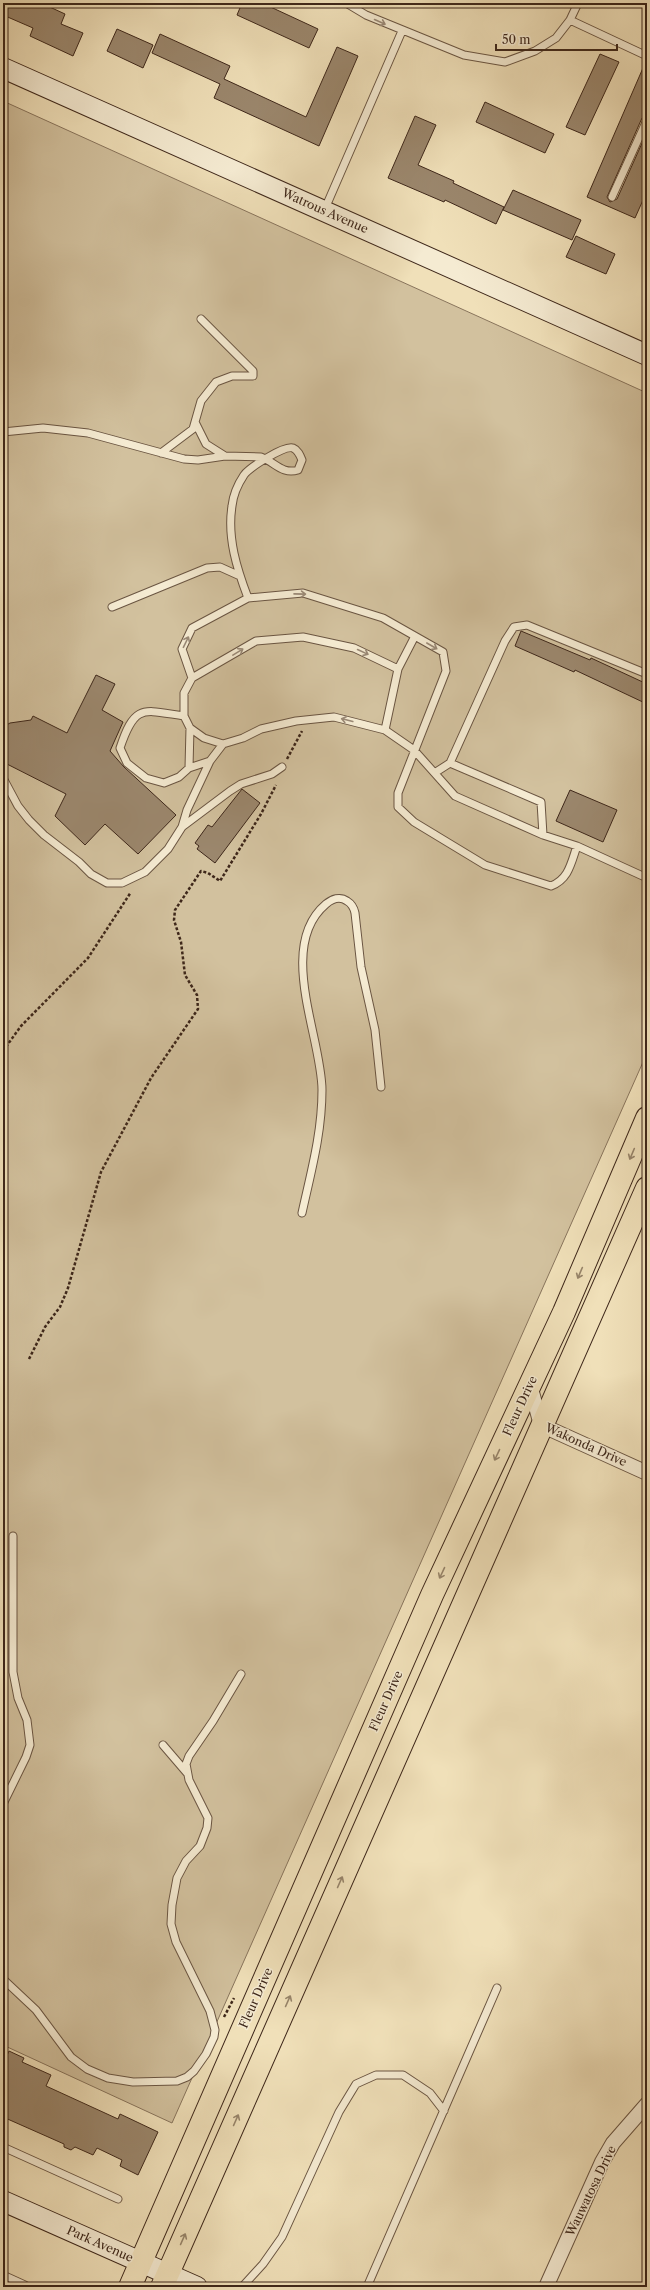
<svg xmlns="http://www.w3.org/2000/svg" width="650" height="2290" font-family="'Libre Caslon Text',serif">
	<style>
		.green { fill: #d2c19e; stroke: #88745c }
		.building { fill: #9b876d; stroke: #3e271a }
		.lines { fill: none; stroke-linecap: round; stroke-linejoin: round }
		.lane-casing { stroke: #6a5542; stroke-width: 9 }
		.street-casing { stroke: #6a5542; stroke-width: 16 }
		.secondary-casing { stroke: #3e271a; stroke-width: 22 }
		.primary-casing { stroke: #3e271a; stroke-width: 24 }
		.path { stroke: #3e271a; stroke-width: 2.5; stroke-dasharray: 3 2; stroke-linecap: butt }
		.lane { stroke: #f5ebd2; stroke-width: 7 }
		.street { stroke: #f5ebd2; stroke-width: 14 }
		.secondary { stroke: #f5ebd2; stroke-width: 20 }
		.primary { stroke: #f0e0b9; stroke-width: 22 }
		.oneway { stroke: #9a8976 }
		.oneway2 { stroke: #97846a }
		.labels { text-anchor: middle; stroke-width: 3; stroke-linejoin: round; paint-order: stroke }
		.street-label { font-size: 12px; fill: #3e271a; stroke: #f5ebd2 }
	</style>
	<rect width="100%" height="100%" fill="#f0e0b9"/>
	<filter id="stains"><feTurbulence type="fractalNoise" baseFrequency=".005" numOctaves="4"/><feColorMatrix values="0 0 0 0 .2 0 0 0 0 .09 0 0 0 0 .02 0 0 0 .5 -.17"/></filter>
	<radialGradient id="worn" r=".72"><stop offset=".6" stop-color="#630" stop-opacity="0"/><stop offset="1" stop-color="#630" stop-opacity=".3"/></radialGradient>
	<!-- green -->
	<path class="green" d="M3 101 647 393V1053L172 2123 3 2045Z"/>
	<!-- building -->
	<path class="building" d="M3 3H41L65 14 61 24 83 33 73 56 30 36 33 28 3 15Z
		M242 3H262L318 29 309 48 237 15Z
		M117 29 153 45 143 68 107 51Z
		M160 34 230 66 224 79 306 117 337 47 358 56 319 146 214 98 220 84 152 53Z
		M600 54 619 62 585 135 566 127Z
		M646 61 647 115 642 118 607 197 610 202 617 199 647 132V191L635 218 587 197Z
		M485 102 554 134 545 153 476 122Z
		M415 116 436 125 418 165 454 181 453 183 504 207 496 224 445 200 444 202 388 178Z
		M513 190 581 220 572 240 503 210Z
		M576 236 615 254 606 274 566 257Z
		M521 631 590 660 591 658 647 684V704L575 670 574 672 515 646Z
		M96 675 115 684 102 710 123 722 110 751 124 767 176 815 138 854 105 824 85 845 55 816 66 794 3 762V727L10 723 31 720 33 716 67 733Z
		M242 789 260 803 215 863 197 849 199 846 195 843 208 825 212 827Z
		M570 790 617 810 603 842 556 821Z
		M9 2051 24 2058 22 2062 51 2075 46 2086 118 2119 120 2114 158 2132 138 2175 120 2166 122 2160 97 2148 93 2155 75 2147 71 2150 64 2147V2144L3 2117V2064Z"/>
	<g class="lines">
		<!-- lane casing -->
		<g class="lane-casing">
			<path id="lane" d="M346 3 366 15 464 55 505 62 535 51 556 38 570 20 578 3
				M570 20 647 56
				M612 197 647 120
				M324 211 402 31
				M196 424 206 444 225 456
				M3 432 43 428 88 433 184 459 198 460 225 456 261 457C275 462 282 475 298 470L302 460C300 455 298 450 293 448 284 445 249 468 244 475 238 484 233 496 232 506 227 538 237 569 248 598
				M161 453 193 429 201 401 216 382 232 376H253V371L201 319
				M112 607 207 568 220 567 240 576
				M398 669 415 636
				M192 678 182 649 192 628 248 598 303 593 383 618 443 652 446 671 398 793V807L414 822 485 865 551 886C569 879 571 863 577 846L647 878
				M184 716C143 710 135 703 120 748L127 763 146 778 164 783 179 777 189 768 210 761 223 744
				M385 730 398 669 354 648 303 637 256 641 192 678 184 693V716L190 728 204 738 223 744 243 738 261 729 296 721 334 717 385 730 414 750 455 796 543 835 577 846
				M450 763 505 641 514 627 527 625 647 674
				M189 768 190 728
				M436 772 450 763 541 802 543 835
				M3 778 18 806 29 820 44 835 79 862 91 874 107 883H122L145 872 168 849 182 827 230 791 241 784 272 774 282 767
				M182 827 187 810 210 761
				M302 1213C311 1172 322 1133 322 1090 322 1038 276 946 326 904 332 899 340 896 347 901 352 904 354 908 355 913L361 967 375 1030 381 1087
				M163 1745 187 1773
				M3 1804 26 1757 30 1745 27 1720 18 1698 13 1672V1536
				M3 1979 36 2010 71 2057 87 2069 108 2078 133 2082 177 2081 187 2077 194 2071 206 2054 214 2037 215 2030 210 2011 176 1942 171 1924 172 1905 177 1878 186 1861 200 1846 207 1828 208 1818 189 1780 186 1764 189 1756 213 1721 241 1674
				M3 2147 118 2199
				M3 2275 25 2285
				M242 2287 263 2264 282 2237 339 2112 356 2084 376 2075H403L430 2093 444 2111
				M367 2287 497 1988"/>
		</g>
		<!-- street casing -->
		<g class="street-casing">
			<path id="street" d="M530 1385 541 1425 647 1473
				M546 2287 602 2162 613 2143 647 2104"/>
		</g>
		<!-- secondary casing -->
		<g class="secondary-casing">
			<path id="secondary" d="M3 68 647 355
				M3 2201 197 2287"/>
		</g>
		<!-- primary casing -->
		<g class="primary-casing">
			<path id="primary" d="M130 2287 432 1595 564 1312 647 1118
				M162 2287 647 1188"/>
		</g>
		<!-- path -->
		<path class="path" d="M287 759 302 731
			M3 1051 21 1026 88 958 131 892
			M29 1359 45 1327 60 1307 68 1288 101 1172 151 1078 198 1009 197 995 185 975 181 942 174 920 175 910 201 871 208 873 220 881 261 814 276 785
			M224 2017 234 1998"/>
		<!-- lane -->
		<use href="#lane" class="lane"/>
		<!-- street -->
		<use href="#street" class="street"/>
		<!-- secondary -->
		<use href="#secondary" class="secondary"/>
		<!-- primary -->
		<use href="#primary" class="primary"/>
	</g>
	<!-- one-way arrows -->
	<defs><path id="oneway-shaft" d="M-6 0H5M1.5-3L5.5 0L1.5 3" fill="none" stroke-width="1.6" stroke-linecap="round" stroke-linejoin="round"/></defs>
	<g class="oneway">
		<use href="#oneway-shaft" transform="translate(380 22) rotate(24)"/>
		<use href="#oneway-shaft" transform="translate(300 594) rotate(1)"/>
		<use href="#oneway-shaft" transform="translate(186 642) rotate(-64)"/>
		<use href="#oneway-shaft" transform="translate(432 646) rotate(30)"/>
		<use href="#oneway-shaft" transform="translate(238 652) rotate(-31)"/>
		<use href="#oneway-shaft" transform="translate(363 652) rotate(25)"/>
		<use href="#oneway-shaft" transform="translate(347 720) rotate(-166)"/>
	</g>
	<g class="oneway2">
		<use href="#oneway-shaft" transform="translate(632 1154) rotate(113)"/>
		<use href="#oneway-shaft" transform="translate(580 1273) rotate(113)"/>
		<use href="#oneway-shaft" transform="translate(497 1455) rotate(115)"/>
		<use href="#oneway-shaft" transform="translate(442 1573) rotate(115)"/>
		<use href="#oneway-shaft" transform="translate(340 1882) rotate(-66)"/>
		<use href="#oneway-shaft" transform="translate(288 2001) rotate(-66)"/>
		<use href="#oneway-shaft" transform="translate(236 2120) rotate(-66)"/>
		<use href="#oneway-shaft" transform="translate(183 2239) rotate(-66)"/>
	</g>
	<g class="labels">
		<!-- street labels -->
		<g class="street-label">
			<text transform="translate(325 211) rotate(24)" y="4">Watrous Avenue</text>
			<text transform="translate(520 1406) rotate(-65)" y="4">Fleur Drive</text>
			<text transform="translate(586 1445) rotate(24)" y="4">Wakonda Drive</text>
			<text transform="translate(386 1701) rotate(-66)" y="4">Fleur Drive</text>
			<text transform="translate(256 1998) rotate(-66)" y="4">Fleur Drive</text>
			<text transform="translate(591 2191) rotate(-64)" y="4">Wauwatosa Drive</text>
			<text transform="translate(100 2244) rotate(24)" y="4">Park Avenue</text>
		</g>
	</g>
	<!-- margin -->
	<rect width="650" height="2290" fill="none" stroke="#f0e0b9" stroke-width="16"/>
	<rect x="4" y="4" width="642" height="2282" fill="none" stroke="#3e271a" stroke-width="2"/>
	<rect x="8" y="8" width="634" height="2274" fill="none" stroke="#3e271a"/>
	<!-- scale -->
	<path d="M496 44v6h121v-6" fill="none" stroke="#3e271a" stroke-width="2"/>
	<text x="502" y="44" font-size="12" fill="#3e271a" stroke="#f5ebd2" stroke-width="3" paint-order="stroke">50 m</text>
	<rect width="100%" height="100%" filter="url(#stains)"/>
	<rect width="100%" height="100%" fill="url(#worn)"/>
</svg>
